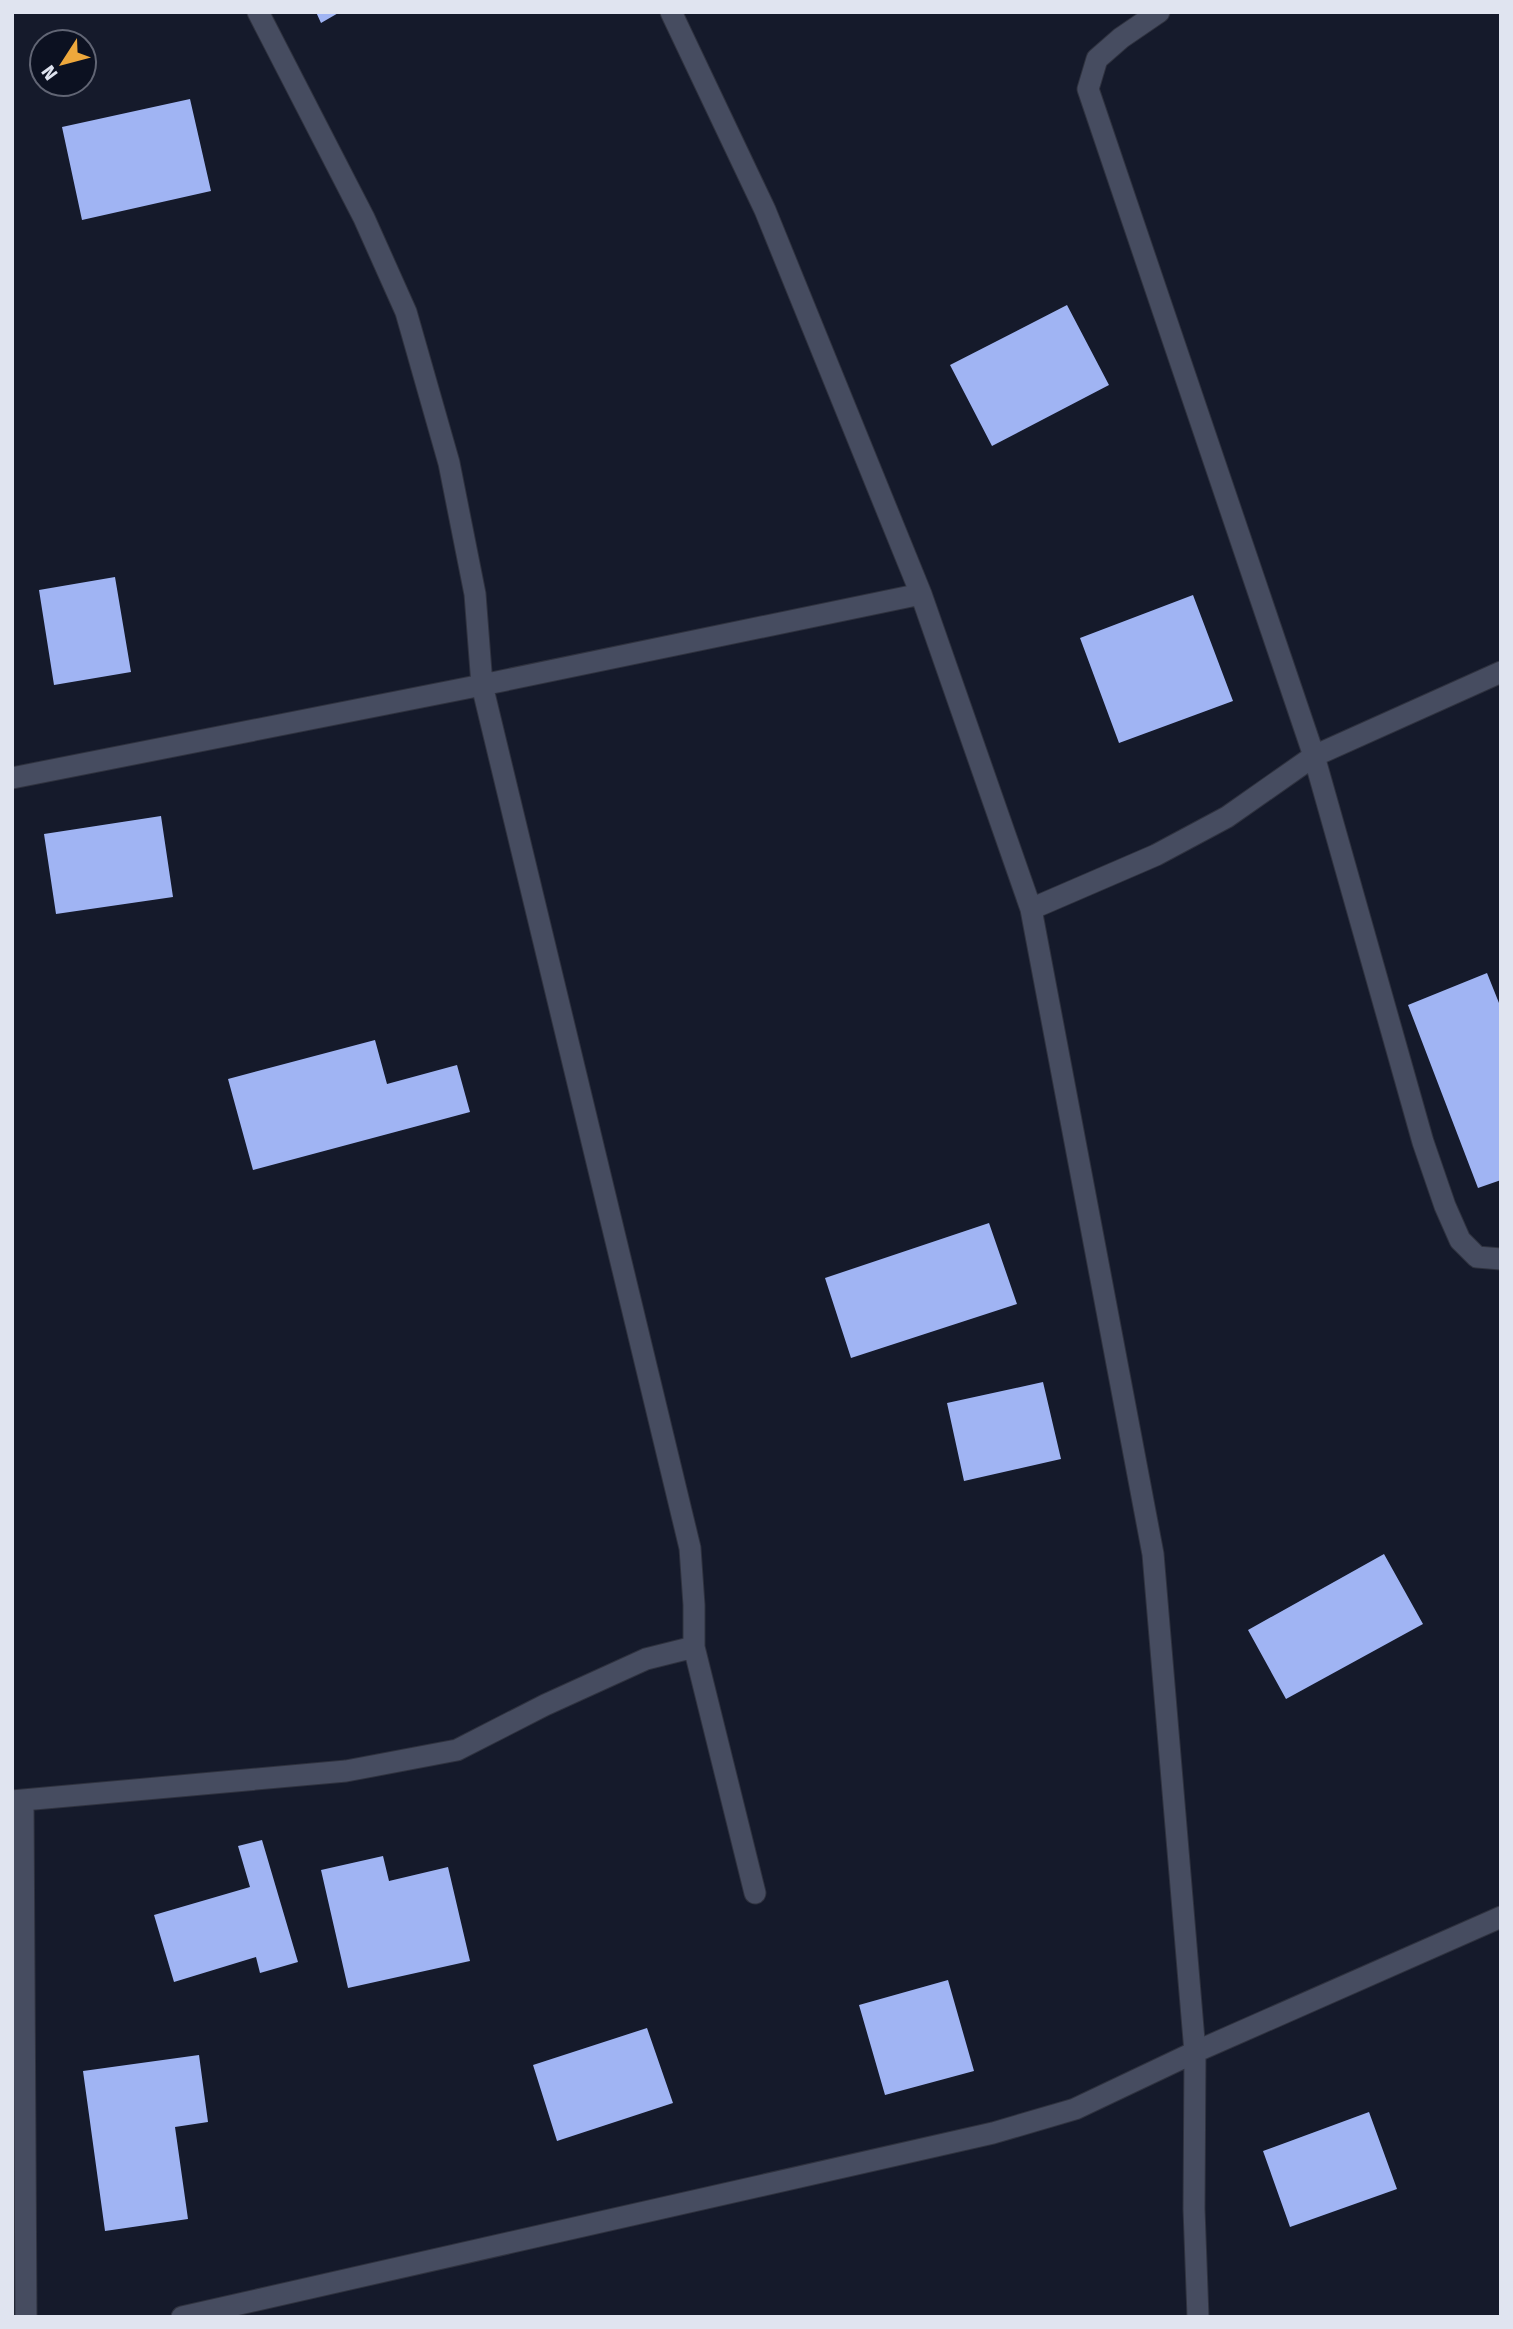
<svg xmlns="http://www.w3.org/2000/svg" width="1513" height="2329" font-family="'Fira Sans',sans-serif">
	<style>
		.building { fill: #a0b4f3 }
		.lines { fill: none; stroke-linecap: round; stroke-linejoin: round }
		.minor-casing { stroke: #2f323f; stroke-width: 23 }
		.minor { stroke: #464c60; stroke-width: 21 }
	</style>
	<rect width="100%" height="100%" fill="#151a2b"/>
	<!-- building -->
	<path class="building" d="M316 12H340L321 23Z
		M190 99 211 191 82 220 62 127Z
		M1067 305 1109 385 992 446 950 365Z
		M115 577 131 672 54 685 39 590Z
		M1193 595 1233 701 1119 743 1080 638Z
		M161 816 173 897 56 914 44 834Z
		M1487 973 1501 1008V1180L1478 1188 1408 1005Z
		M375 1040 387 1084 457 1065 470 1112 253 1170 228 1079Z
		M989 1223 1017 1304 851 1358 825 1278Z
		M1043 1382 1061 1459 964 1481 947 1403Z
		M1384 1554 1423 1624 1286 1699 1248 1630Z
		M262 1840 298 1962 260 1973 256 1957 174 1982 154 1915 250 1887 238 1846Z
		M383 1856 389 1881 448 1867 470 1961 348 1988 321 1870Z
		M948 1980 974 2071 885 2095 859 2005Z
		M647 2028 673 2103 557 2141 533 2065Z
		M199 2055 208 2122 175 2127 188 2219 105 2231 83 2071Z
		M1369 2112 1397 2189 1290 2227 1263 2151Z"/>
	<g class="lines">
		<!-- minor casing -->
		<g class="minor-casing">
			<path id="minor" d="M671 12 765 210 921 594 1031 909 1153 1554 1195 2052 1194 2209 1198 2317
				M1159 12 1121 38 1097 59 1088 89 1314 756 1423 1142 1445 1206 1460 1240 1477 1257 1501 1259
				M12 778 482 685 921 594
				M1031 909 1156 855 1227 817 1314 756 1501 672
				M694 1647 755 1893
				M12 1801 346 1771 457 1750 545 1705 646 1659 694 1647V1605L690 1548 482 685 475 594 449 463 406 312 364 218 258 12
				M23 1801 26 2317
				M182 2317 993 2133 1075 2109 1195 2052 1501 1917"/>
		</g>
		<!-- minor -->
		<use href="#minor" class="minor"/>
	</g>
	<!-- border -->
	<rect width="1513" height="2329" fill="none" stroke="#e0e4f0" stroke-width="28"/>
	<!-- north arrow -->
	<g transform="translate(63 63) rotate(234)"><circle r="33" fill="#0c1121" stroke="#616574" stroke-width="2"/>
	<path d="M0-5L12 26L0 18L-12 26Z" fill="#eea83c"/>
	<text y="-10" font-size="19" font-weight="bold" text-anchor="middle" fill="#e0e4f0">N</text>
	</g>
</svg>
